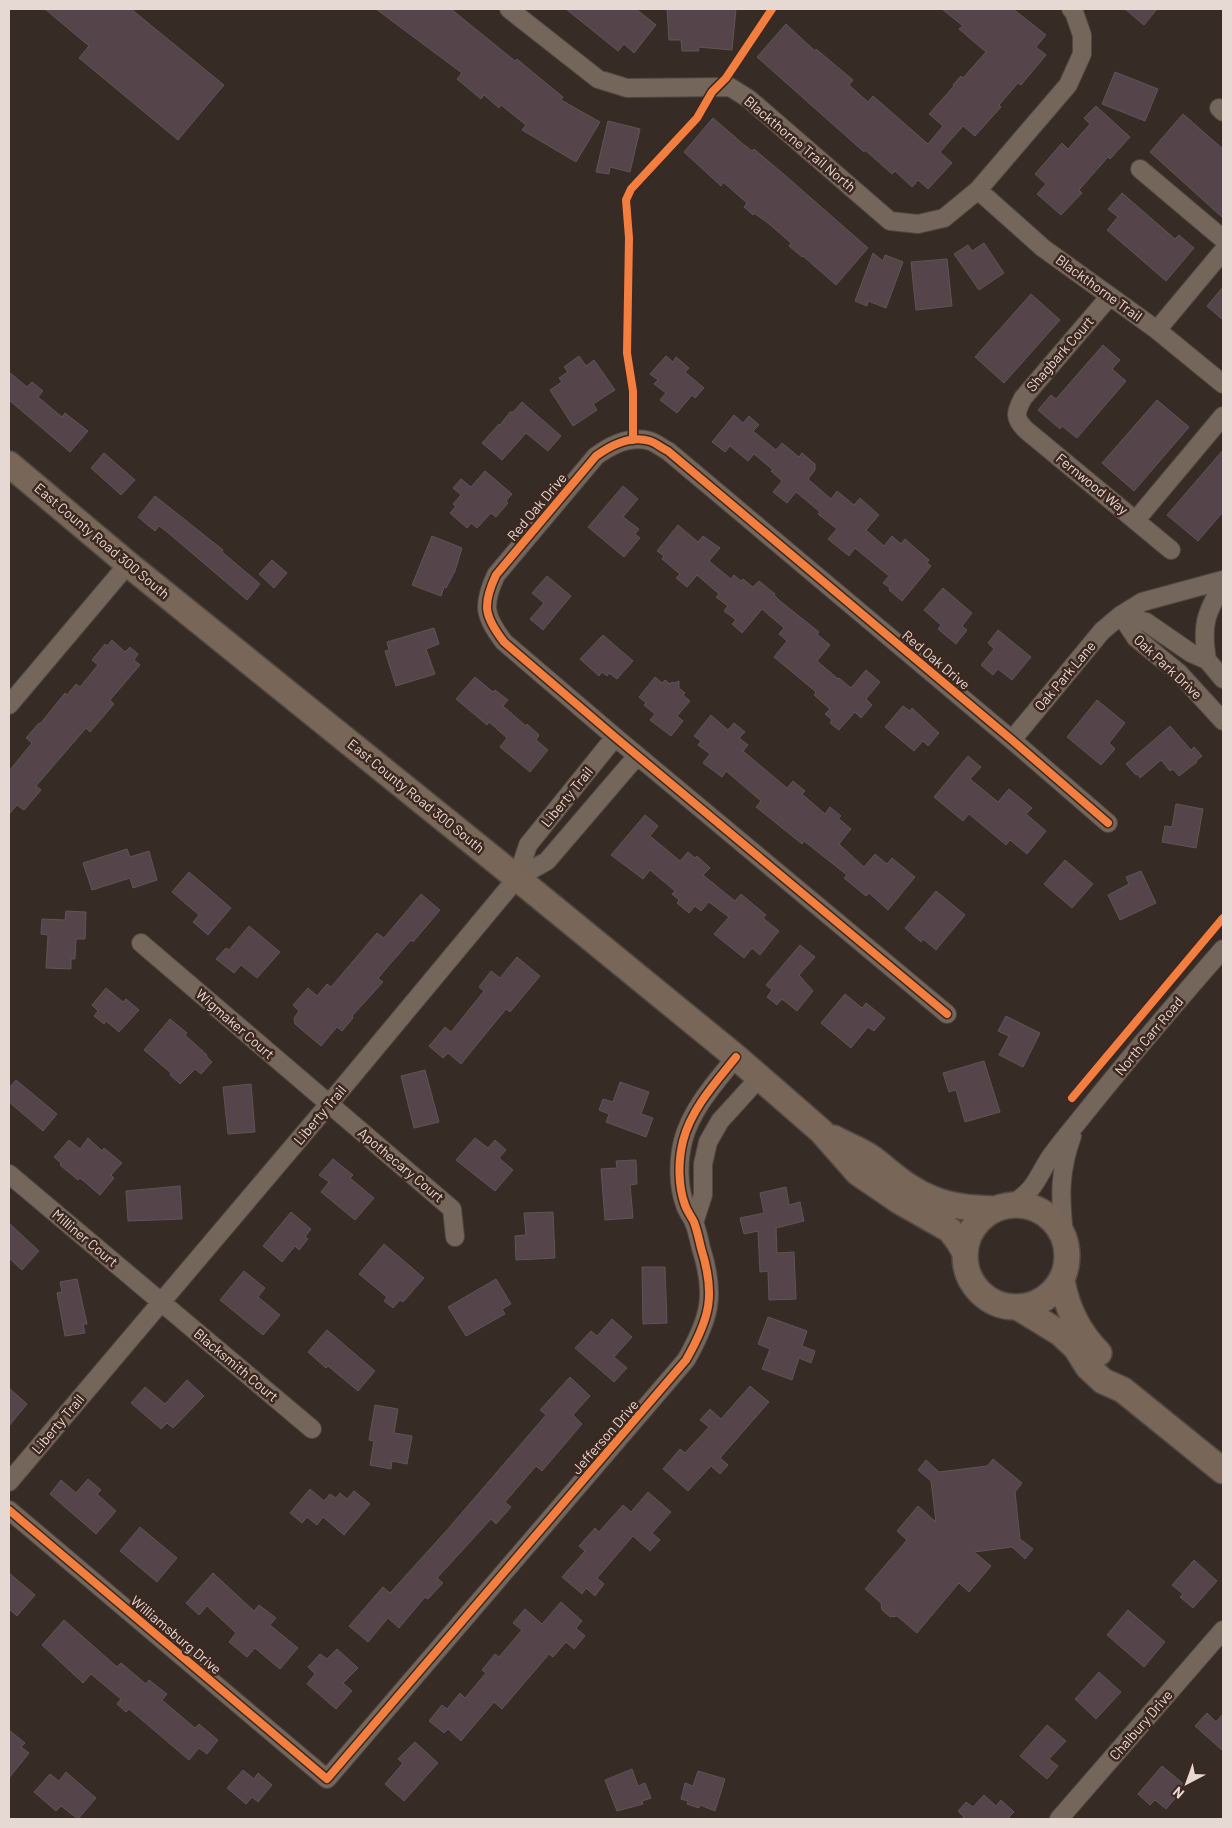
<svg xmlns="http://www.w3.org/2000/svg" width="1232" height="1828" font-family="Barlow,sans-serif">
	<style>
		.building { fill: #56444b; stroke: #5e5554 }
		.lines { fill: none; stroke-linecap: round; stroke-linejoin: round }
		.street-casing { stroke: #514843; stroke-width: 20 }
		.secondary-casing { stroke: #514843; stroke-width: 28 }
		.street { stroke: #74665a; stroke-width: 18 }
		.secondary { stroke: #786759; stroke-width: 25 }
		.cycleway-casing { stroke: #3d2820; stroke-width: 11 }
		.cycleway { stroke: #f27e40; stroke-width: 8 }
		.labels { text-anchor: middle; stroke-width: 5; stroke-linejoin: round; paint-order: stroke }
		.street-label { font-size: 14px; fill: #e6d8d3; stroke: #3d2820 }
	</style>
	<rect width="100%" height="100%" fill="#372b26"/>
	<!-- building -->
	<path class="building" d="M45 9H131L224 85 178 140 79 58 89 46Z
		M376 9H451L515 61 517 59 530 70 563 97 561 100 600 122 576 162 522 130 526 125 501 105 499 108 484 95 481 99 457 79 462 73Z
		M566 9H636L656 25 634 53 624 44 618 51Z
		M667 9H736L732 50 698 47 699 51H682L681 40H669Z
		M942 9H1013L1046 35 1036 47 1046 55 1021 85 1018 83 999 105 1001 107 975 136 963 126 940 152 952 163 928 189 918 180 912 187 895 171 892 174 865 150 864 152 757 57 786 24 815 51 816 49 853 80 849 85 868 102 873 96 928 144 943 126 929 114 954 86 953 85 961 76 963 78 986 52 959 29 963 26Z
		M1125 9H1157L1144 25Z
		M1115 72 1158 89 1145 121 1102 104Z
		M1096 106 1130 137 1110 159 1108 157 1079 190 1082 193 1061 215 1037 194 1046 184 1035 174 1062 143 1068 149 1090 124 1084 118Z
		M1183 114 1223 149V218L1150 152Z
		M713 118 743 144 752 151 754 149 787 177 868 248 836 285 803 256 802 257 789 246 791 243 768 223 754 213 753 215 744 207 747 203 723 182 721 186 684 152Z
		M608 121 640 129 630 172 610 167 609 174 596 172Z
		M1122 193 1175 239 1179 235 1194 248 1166 281 1107 230 1118 217 1108 209Z
		M984 243 1004 273 979 290 954 254 968 245 972 251Z
		M873 253 883 261 885 255 903 262 886 308 868 301 867 306 855 301Z
		M947 259 952 306 916 310 911 262Z
		M1223 287V320L1207 306Z
		M1031 294 1060 320 1004 383 975 357Z
		M1103 345 1120 360 1112 369 1126 381 1077 438 1062 426 1060 429 1038 410 1051 395 1056 399Z
		M579 356 586 366 594 360 615 390 593 404 597 410 573 426 550 390 562 382 559 378 568 372 564 367Z
		M666 356 673 362 676 357 689 368 685 372 704 388 695 398 692 395 677 413 660 400 666 393 654 384 658 380 650 374Z
		M9 372 27 387 32 382 43 391 38 397 62 417 65 413 88 431 70 452 9 400Z
		M1157 400 1189 427 1134 491 1102 463Z
		M522 402 561 436 548 451 526 433 502 460 482 443 499 424 500 425 510 412H513Z
		M734 415 743 423 749 416 759 425 753 431 776 450 782 443 799 457 802 453 815 464V470L808 479 831 499 837 491 854 505 860 498 879 515 866 530 884 546 892 536 901 544 905 539 929 560 927 563 931 566 902 601 889 590 890 588 883 583 889 576 855 548 849 556 828 539 837 529 818 514 820 512 796 492 787 503 773 492 782 481 771 471 773 470 754 454 748 461 730 446 725 452 712 442Z
		M1223 450V512L1198 541 1167 515Z
		M104 453 135 480 121 495 91 468Z
		M485 471 512 494 506 501 508 503 496 517 491 513 477 528 471 523 467 528 450 513 456 506 453 504 461 495 453 488 461 479 471 487Z
		M623 486 638 499 623 517 639 529 635 534 640 538 624 557 588 527Z
		M155 496 223 550 222 552 260 584 247 600 166 531 159 526 155 531 138 517Z
		M678 525 698 542 703 536 720 548 709 561 731 579 734 575 741 581 743 579 753 587 759 581 775 594 774 595 780 601 819 632 817 634 830 645 817 661 838 679 839 678 851 688 866 670 880 682 866 699 872 705 861 718 855 712 839 730 830 723 832 720 825 714 830 709 814 695 816 692 774 657 787 641 779 634 784 628 762 609 742 633 732 624 736 620 724 611 728 606 716 597 719 594 697 575 687 587 676 578 680 574 662 559 664 556 657 551Z
		M432 536 462 548 455 571 446 588 444 587 441 596 412 585Z
		M272 560 287 573 274 588 259 574Z
		M547 576 571 596 543 630 530 619 544 603 532 593Z
		M943 588 972 613 962 626 967 630 956 644 938 629 941 625 924 610Z
		M434 628 439 644 426 649 435 674 396 686 385 651 389 650 387 642Z
		M998 630 1031 657 1012 680 998 669 993 675 981 665 994 649 988 643Z
		M603 635 633 661 617 679 609 673 607 676 602 672 599 676 580 659Z
		M112 640 125 652 130 647 138 654 134 660 140 665 110 700 114 704 90 732 86 728 36 786 41 790 24 810 17 805 9 814V771L32 743 26 738 39 723 40 724 65 693 67 695 76 684 80 687 98 665 92 660 105 644 107 646Z
		M475 677 493 692 495 690 508 700 503 706 526 726 527 724 539 735 536 740 548 750 530 772 500 747 507 738 489 722 487 725 456 699Z
		M655 677 662 683 665 680 670 684 672 682 674 683 679 681V688L685 693 683 695 690 701 677 716 683 721 671 736 650 720 655 714 644 705 646 703 639 697Z
		M1097 700 1125 723 1109 743 1115 749 1101 765 1067 737Z
		M903 706 910 711 912 708 939 733 928 746 923 741 914 751 885 727Z
		M711 715 728 730 734 723 745 732 739 738 748 745 743 751 787 788 793 781 805 791 802 794 825 814 830 807 841 816 838 818 851 829 839 844 864 867 875 854 887 864 892 858 915 877 888 910 869 893 866 896 844 878 847 875 804 841 802 844 756 807 761 801 726 771 722 777 703 763 710 754 698 745 701 741 694 736Z
		M1170 726 1191 750 1194 747 1202 756 1196 761 1197 762 1179 776 1173 769 1170 771 1161 760 1140 778 1138 774 1136 775 1126 764Z
		M968 756 981 767 970 779 998 802 1009 789 1032 808 1026 814 1046 831 1027 854 1010 840 1006 845 969 814 963 821 934 797Z
		M1176 804 1203 809 1196 848 1162 842 1165 826 1172 827Z
		M645 815 658 826 650 836 680 861 688 852 695 858 697 856 710 868 703 875 735 901 741 894 766 915 763 918 779 931 760 955 752 948 744 958 714 934 729 917 709 902 701 911 695 906 689 913 677 903 679 900 672 894 675 891 650 870 643 879 611 855Z
		M127 849 130 857 149 851 157 880 133 888 130 878 92 890 83 863Z
		M1065 860 1093 884 1072 908 1044 884Z
		M1141 871 1156 903 1120 920 1108 895 1129 884 1126 877Z
		M189 872 231 908 208 935 193 922 199 915 172 892Z
		M936 891 965 915 936 950 923 939 921 942 905 928Z
		M421 894 440 910 413 942 411 940 378 978 383 982 352 1016 353 1018 342 1031 337 1027 321 1046 295 1024 294 1018 299 1011 293 1005 308 988 317 996 327 984 331 987 377 933 384 938Z
		M66 911 86 912 85 939H76L75 959H71V969L46 968 48 935 41 934 42 919 65 920Z
		M249 926 280 952 257 978 241 965 234 973 216 959 226 948 229 950Z
		M800 945 815 957 799 975 813 991 797 1011 782 999 777 1005 767 997 772 990 766 985Z
		M517 957 540 976 510 1012 506 1009 461 1064 448 1053 443 1058 429 1046 445 1027 451 1032 484 991 479 987 491 971 500 978Z
		M106 988 123 1002 126 999 139 1010 119 1032 106 1021 104 1024 94 1016 98 1011 92 1005Z
		M845 994 862 1008 866 1003 885 1018 874 1031 868 1027 851 1048 821 1023Z
		M1006 1016 1040 1033 1023 1067 999 1055 1009 1036 998 1031Z
		M170 1019 187 1033 185 1035 207 1055 206 1056 212 1062 201 1074 195 1069 180 1084 170 1075 171 1073 144 1050Z
		M984 1061 1000 1112 965 1122 956 1090 949 1092 943 1073Z
		M425 1070 439 1122 414 1128 401 1076Z
		M16 1080 57 1114 43 1131 9 1102V1088Z
		M620 1082 649 1092 641 1114 653 1118 646 1137 606 1122 609 1114 599 1110 603 1099 613 1102Z
		M251 1084 255 1132 228 1134 223 1087Z
		M88 1138 102 1151 104 1148 122 1163 111 1175 114 1178 100 1195 80 1178 78 1180 60 1165 61 1163 54 1157 69 1140 80 1149Z
		M475 1138 488 1148 495 1140 506 1150 499 1158 513 1170 495 1191 456 1160Z
		M333 1159 353 1175 350 1178 374 1198 355 1220 321 1192 329 1182 319 1175Z
		M636 1160 637 1184 630 1185 633 1218 605 1220 601 1169 617 1168 616 1161Z
		M180 1186 182 1219 128 1221 126 1191Z
		M786 1187 789 1205 800 1202 804 1221 776 1228 777 1253 794 1252 796 1299 769 1300 768 1271 760 1272 758 1231 744 1234 740 1218 764 1213 760 1193Z
		M291 1212 311 1229 305 1237 308 1239 299 1250 295 1246 282 1262 263 1246Z
		M553 1212 555 1258 516 1260 515 1236 526 1235 524 1213Z
		M9 1223 39 1251 22 1270 9 1258Z
		M384 1244 424 1278 403 1302 400 1300 393 1308 384 1301 387 1297 359 1274Z
		M642 1267H665L667 1323 643 1324Z
		M244 1271 265 1288 258 1297 280 1315 263 1335 220 1300Z
		M77 1279 87 1324H83L85 1333 65 1336 57 1293 62 1292 60 1282Z
		M496 1279 511 1304 502 1309 505 1314 466 1336 448 1307Z
		M768 1317 807 1331 802 1346 815 1351 811 1363 799 1358 792 1380 762 1369 770 1349 758 1344Z
		M612 1319 632 1337 614 1357 627 1368 614 1382 575 1348 591 1331 597 1336Z
		M327 1330 375 1371 358 1391 328 1366 326 1368 308 1352Z
		M570 1377 590 1396 573 1415 582 1424 542 1471 536 1466 505 1502 511 1507 496 1524 491 1519 437 1578 443 1583 428 1599 425 1597 399 1628 388 1618 368 1642 349 1626 383 1587 390 1593 447 1530 546 1415 540 1410Z
		M187 1380 204 1396 173 1428 167 1423 161 1429 131 1403 145 1387 165 1404Z
		M750 1386 769 1402 720 1458 728 1465 720 1474 711 1466 688 1491 663 1469 680 1449 685 1453 709 1427 700 1420 710 1409 721 1419Z
		M9 1388 27 1404 9 1426Z
		M375 1405 398 1409 394 1433 412 1436 407 1464 392 1461 391 1469 370 1465 374 1441 369 1440Z
		M993 1459 1022 1483 1015 1492 1020 1539 1033 1549 1025 1559 1012 1547 974 1552 991 1566 969 1592 959 1583 917 1633 897 1616 890 1617 882 1610 881 1603 865 1589 907 1540 897 1531 918 1506 936 1522 931 1481 918 1470 926 1460 939 1472 987 1466Z
		M88 1479 101 1490 97 1494 116 1511 96 1534 50 1494 61 1480 76 1493Z
		M310 1489 324 1501 330 1494 336 1498 340 1493 347 1499 354 1491 370 1504 344 1535 323 1517 317 1525 307 1517 302 1523 290 1513Z
		M648 1492 671 1512 652 1533 660 1540 650 1551 633 1536 597 1578 604 1584 595 1596 586 1588 582 1594 562 1577 585 1551 579 1546 595 1528 599 1532 623 1505 631 1512Z
		M140 1527 177 1558 157 1582 120 1551Z
		M1194 1560 1217 1581 1193 1608 1180 1597 1183 1594 1172 1585Z
		M9 1573 35 1595 17 1616 9 1609Z
		M213 1573 254 1611 259 1605 276 1618 270 1625 298 1648 280 1669 255 1648 247 1657 229 1642 236 1633 207 1606 199 1615 186 1603Z
		M561 1602 582 1621 576 1628 585 1636 574 1649 566 1642 553 1657 549 1654 502 1709 494 1702 461 1741 448 1729 444 1733 429 1721 442 1705 447 1709 460 1693 465 1698 486 1673 482 1670 495 1654 499 1657 522 1630 513 1623 525 1609 542 1624Z
		M1128 1610 1165 1642 1144 1667 1107 1635Z
		M64 1620 117 1667 121 1663 146 1684 149 1680 167 1694 162 1700 195 1728 199 1724 218 1740 207 1754 199 1748 189 1760 129 1709 126 1712 117 1704 121 1699 91 1674 83 1683 42 1645Z
		M337 1649 358 1668 343 1683 352 1691 336 1709 307 1684 315 1674 308 1667 320 1654 327 1659Z
		M1099 1672 1121 1692 1096 1719 1075 1699Z
		M1207 1713 1216 1722 1223 1714V1751L1195 1726Z
		M1047 1725 1066 1741 1049 1759 1058 1766 1047 1779 1020 1756Z
		M9 1730 25 1743 21 1747 29 1753 9 1778Z
		M415 1742 438 1763 404 1801 385 1784 403 1763 398 1759Z
		M1162 1766 1186 1786 1166 1809 1155 1800 1150 1805 1138 1794Z
		M632 1769 638 1786 645 1783 651 1798 642 1801 643 1804 617 1811 605 1780Z
		M243 1770 254 1779 258 1773 272 1785 258 1802 252 1797 246 1804 227 1788Z
		M698 1771 725 1779 715 1811 700 1805 699 1808 687 1804 688 1801 681 1799 685 1783 693 1786Z
		M66 1772 96 1798 78 1819 61 1806 56 1811 34 1792 50 1774 59 1781Z
		M984 1795 996 1806 1001 1800 1014 1812 1009 1817 1011 1819H961L964 1817 958 1811 966 1802 973 1807Z"/>
	<g class="lines">
		<!-- street casing -->
		<g class="street-casing">
			<path id="street" d="M509 9 598 79 627 88 730 87 749 99 890 221 918 224 944 218 978 190 1068 85 1082 54V35L1074 12 1071 9
				M1219 108 1223 112
				M1140 169 1223 239
				M978 190 1043 248 1157 330 1223 384
				M1110 296 1023 398C1015 413 1014 418 1026 430L1171 550
				M1157 330 1223 251
				M1136 520 1223 416
				M1121 615 1136 638 1179 673 1223 721
				M1121 615 1146 622 1191 653 1207 660 1223 679
				M1207 660C1201 624 1206 614 1223 583
				M9 705 128 564
				M1012 740 1102 631 1121 615 1142 602 1223 580
				M517 878 547 861 637 756
				M141 943 452 1209 455 1237
				M947 1014 615 737 504 642C484 616 482 605 496 575L596 456C611 445 631 435 650 441 656 443 662 448 668 451L1012 740 1108 823
				M9 1174 312 1429
				M1011 1205C1038 1187 1035 1180 1051 1156 1059 1145 1068 1134 1077 1123 1124 1064 1173 1006 1223 949
				M694 1223 703 1195V1164L708 1142 720 1121 759 1078
				M1064 1235C1060 1197 1059 1172 1072 1136
				M9 1482 329 1104 517 878 528 845 615 737
				M9 1510 327 1779 686 1360C710 1318 716 1295 701 1248 699 1239 697 1230 694 1222 691 1216 687 1211 685 1205 678 1186 678 1161 683 1141 691 1109 716 1082 736 1057
				M1059 1819 1223 1630"/>
		</g>
		<!-- secondary casing -->
		<g class="secondary-casing">
			<path id="secondary" d="M9 464 128 564 517 878 736 1057 821 1131 858 1173 899 1201 950 1230 959 1242 965 1253
				M834 1138C846 1145 861 1150 872 1158 893 1174 907 1189 933 1199 952 1207 974 1208 994 1209
				M965 1256a51 51 0 1 1 102 0a51 51 0 1 1-102 0Z
				M1062 1281C1067 1309 1079 1333 1099 1353
				M1019 1308 1060 1333 1076 1348 1088 1367 1103 1381 1123 1390 1223 1471"/>
		</g>
		<!-- street -->
		<use href="#street" class="street"/>
		<!-- secondary -->
		<use href="#secondary" class="secondary"/>
		<!-- cycleway casing -->
		<g class="cycleway-casing">
			<path id="cycleway" d="M633 440V391L627 353 629 238 626 200 631 189 697 118 712 92 726 78 772 9
				M947 1014 615 737 504 642C484 616 482 605 496 575L596 456C611 445 631 435 650 441 656 443 662 448 668 451L1012 740 1108 823
				M1072 1098 1223 918
				M9 1510 327 1779 686 1360C710 1318 716 1295 701 1248 699 1239 697 1230 694 1222 691 1216 687 1211 685 1205 678 1186 678 1161 683 1141 691 1109 716 1082 736 1057"/>
		</g>
		<!-- cycleway -->
		<use href="#cycleway" class="cycleway"/>
	</g>
	<g class="labels">
		<!-- street labels -->
		<g class="street-label">
			<text transform="translate(800 144) rotate(40)" y="5">Blackthorne Trail North</text>
			<text transform="translate(1099 288) rotate(36)" y="5">Blackthorne Trail</text>
			<text transform="translate(1060 354) rotate(-49)" y="5">Shagbark Court</text>
			<text transform="translate(1092 484) rotate(39)" y="5">Fernwood Way</text>
			<text transform="translate(537 507) rotate(-50)" y="5">Red Oak Drive</text>
			<text transform="translate(102 541) rotate(40)" y="5">East County Road 300 South</text>
			<text transform="translate(936 660) rotate(40)" y="5">Red Oak Drive</text>
			<text transform="translate(1168 667) rotate(43)" y="5">Oak Park Drive</text>
			<text transform="translate(1065 676) rotate(-50)" y="5">Oak Park Lane</text>
			<text transform="translate(416 796) rotate(39)" y="5">East County Road 300 South</text>
			<text transform="translate(567 797) rotate(-51)" y="5">Liberty Trail</text>
			<text transform="translate(235 1024) rotate(41)" y="5">Wigmaker Court</text>
			<text transform="translate(1149 1036) rotate(-50)" y="5">North Carr Road</text>
			<text transform="translate(320 1115) rotate(-50)" y="5">Liberty Trail</text>
			<text transform="translate(401 1165) rotate(40)" y="5">Apothecary Court</text>
			<text transform="translate(85 1238) rotate(40)" y="5">Milliner Court</text>
			<text transform="translate(236 1365) rotate(40)" y="5">Blacksmith Court</text>
			<text transform="translate(58 1424) rotate(-50)" y="5">Liberty Trail</text>
			<text transform="translate(605 1437) rotate(-49)" y="5">Jefferson Drive</text>
			<text transform="translate(176 1635) rotate(40)" y="5">Williamsburg Drive</text>
			<text transform="translate(1141 1725) rotate(-49)" y="5">Chalbury Drive</text>
		</g>
	</g>
	<!-- border -->
	<rect width="1232" height="1828" fill="none" stroke="#e6d8d3" stroke-width="20"/>
	<!-- north arrow -->
	<g transform="translate(1187 1783) rotate(221)" stroke="#3d2820" stroke-width="4" paint-order="stroke">
	<path d="M0-4L9 19L0 12L-9 19Z" fill="#e6d8d3"/>
	<text y="-8" font-size="14" font-weight="bold" text-anchor="middle" fill="#e6d8d3">N</text>
	</g>
</svg>
